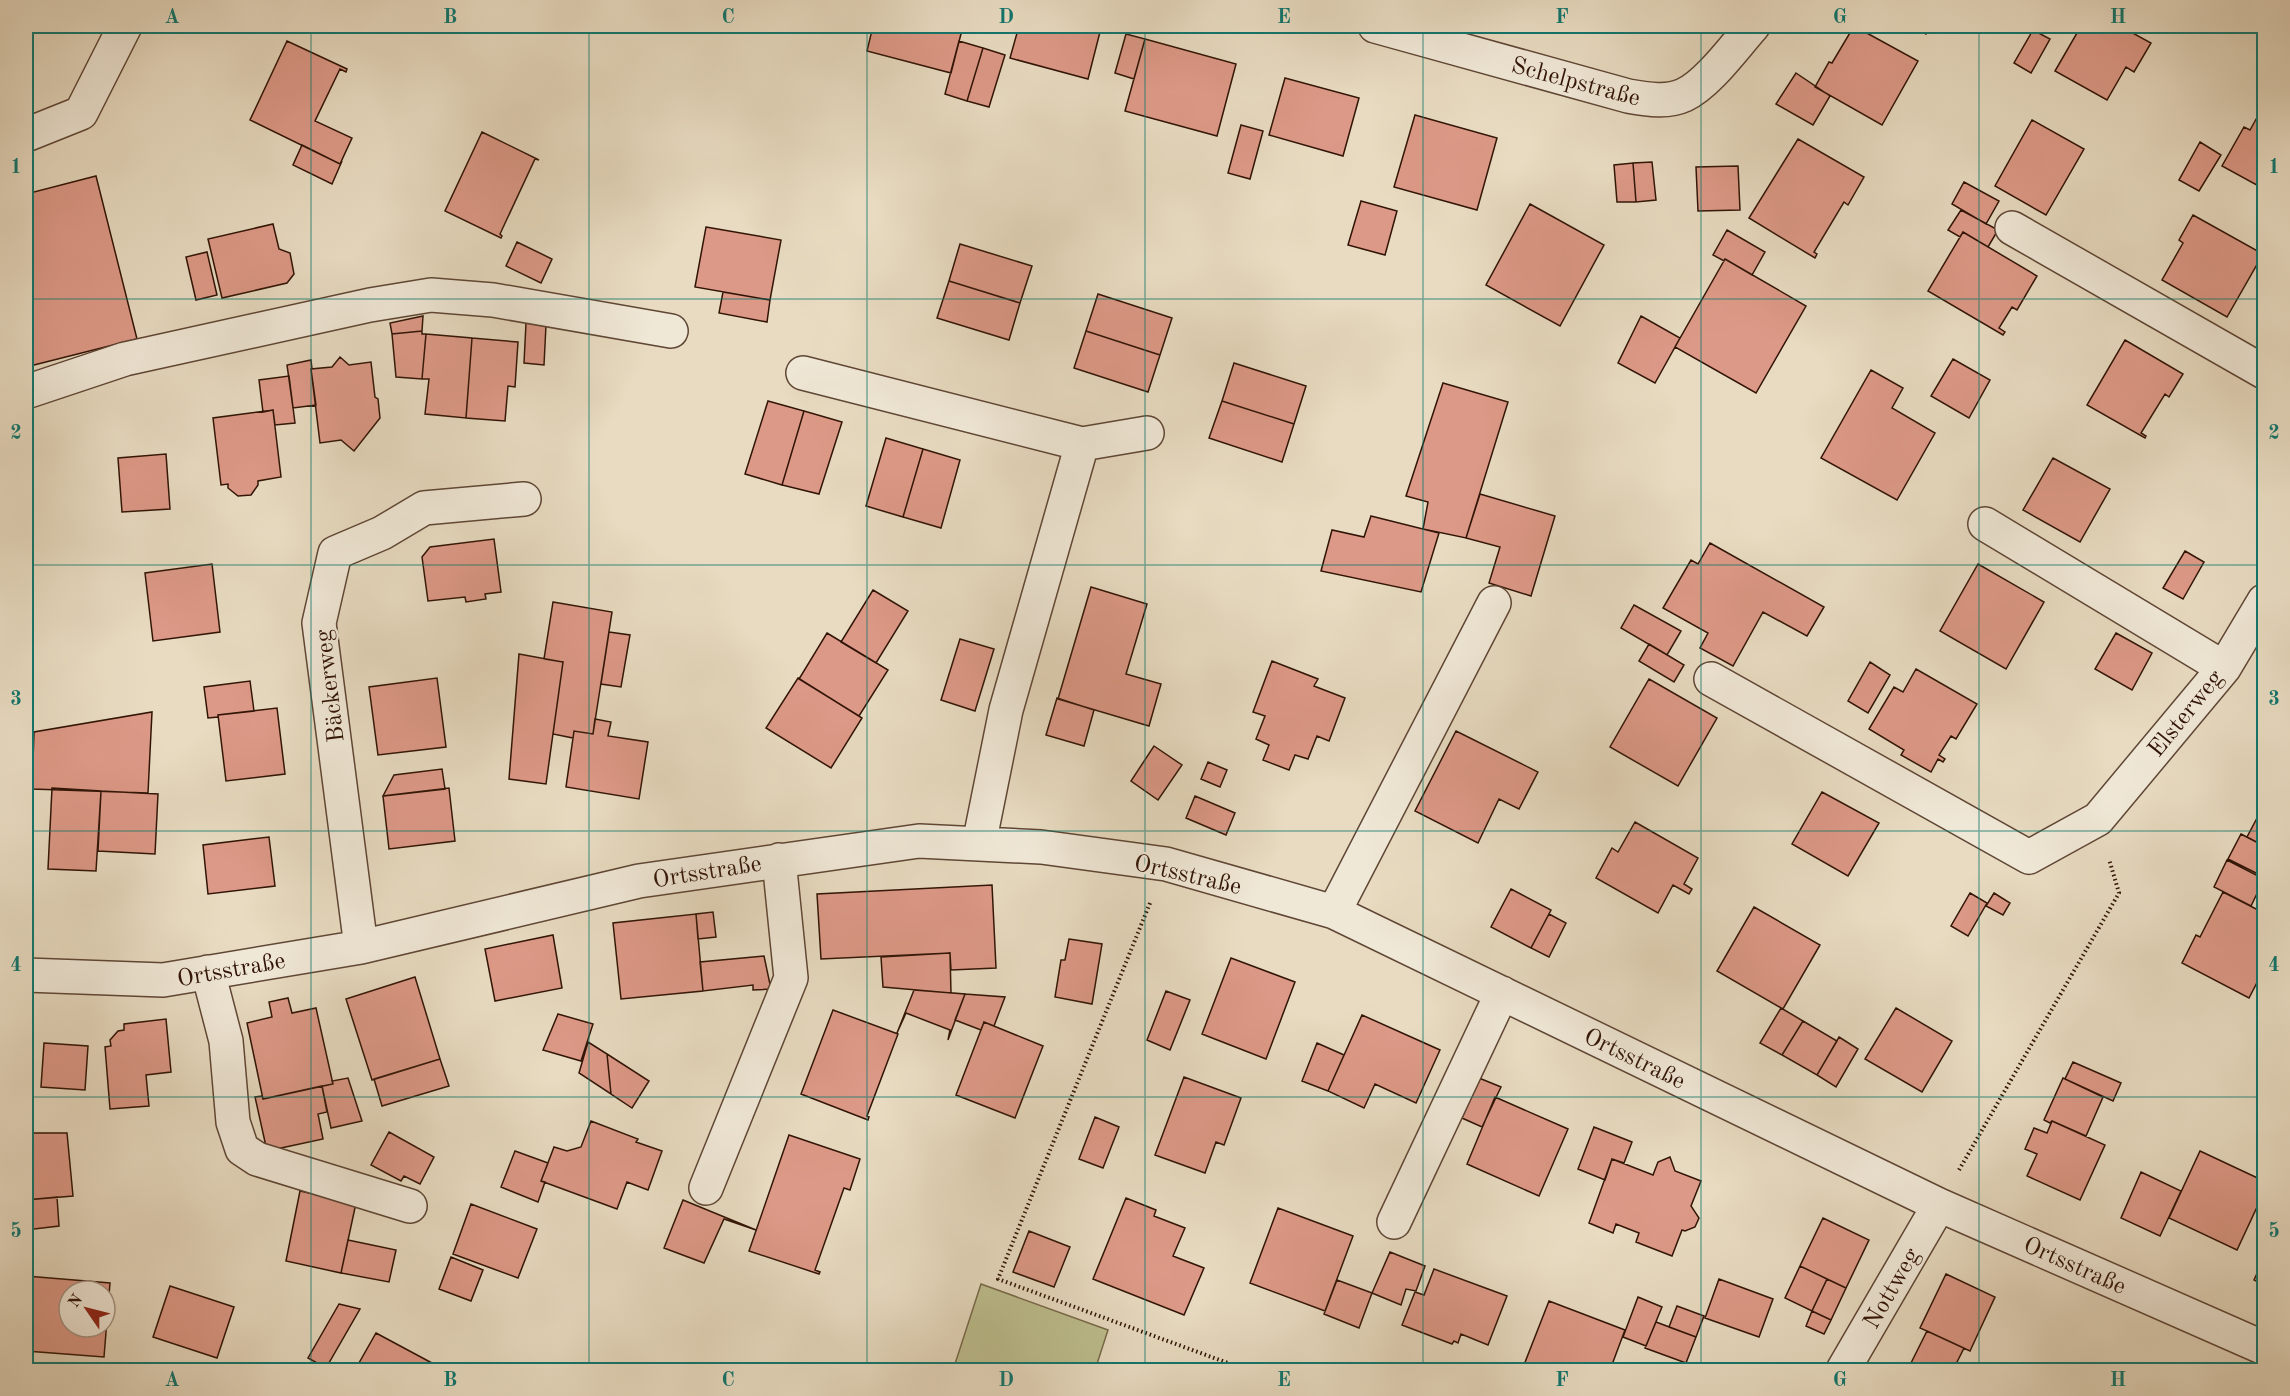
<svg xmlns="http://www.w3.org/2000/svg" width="2290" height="1396" font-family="'Old Standard TT',serif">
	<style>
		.green { fill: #bdbe8e; stroke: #77694a; stroke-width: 1.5 }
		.building { fill: #dd9987; stroke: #311406; stroke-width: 1.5; fill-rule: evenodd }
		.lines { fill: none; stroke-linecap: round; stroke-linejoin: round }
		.minor-casing { stroke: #5f4635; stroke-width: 36 }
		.path { stroke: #311406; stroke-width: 4; stroke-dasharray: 1.5 3; stroke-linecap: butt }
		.minor { stroke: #f0e8d7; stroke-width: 33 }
		.grid { fill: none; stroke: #0f766e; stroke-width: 1.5; stroke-opacity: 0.55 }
		.labels { text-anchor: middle; stroke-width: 5; stroke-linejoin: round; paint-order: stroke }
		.street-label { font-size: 24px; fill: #311406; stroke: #f0e8d7 }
		.neatline { fill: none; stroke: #0f766e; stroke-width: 2 }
		.grid-label { font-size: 20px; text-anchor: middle; font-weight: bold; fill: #0f766e }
	</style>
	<rect width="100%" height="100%" fill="#e8dbc1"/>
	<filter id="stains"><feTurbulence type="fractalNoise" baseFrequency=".00333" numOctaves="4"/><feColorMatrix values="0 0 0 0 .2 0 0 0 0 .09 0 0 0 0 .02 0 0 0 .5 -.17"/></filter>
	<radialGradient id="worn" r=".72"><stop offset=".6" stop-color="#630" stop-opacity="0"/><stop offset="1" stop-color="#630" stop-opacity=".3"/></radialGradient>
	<!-- green -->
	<path class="green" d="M981 1284 1108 1330 1095 1370H953Z"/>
	<!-- building -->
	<path class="building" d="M873 26H963L951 73 867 51Z
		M1019 26H1093L1101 28 1088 79 1010 58Z
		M1854 26 1918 61 1882 125 1815 87 1829 62 1832 63Z
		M1910 26H1931L1926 34Z
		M2081 26H2120L2151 43 2134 72 2126 67 2107 100 2055 71Z
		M2033 30 2050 39 2031 73 2014 63Z
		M1126 34 1145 39 1134 79 1115 73Z
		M1145 39 1236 64 1217 136 1125 111Z
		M287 41 347 69 346 72 340 69 315 121 352 138 340 164 250 120Z
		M959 41 983 48 967 101 945 94Z
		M983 48 1005 55 989 107 967 101Z
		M1796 73 1830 96 1813 125 1776 104Z
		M1285 78 1359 98 1343 156 1269 135Z
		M2264 105V189L2222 166 2244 127 2250 130Z
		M1415 115 1497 138 1477 210 1394 187Z
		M2032 120 2084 149 2046 215 1995 186Z
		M1241 125 1263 131 1250 179 1228 173Z
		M482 132 539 160 535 159 500 234 502 236 501 238 445 211Z
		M1798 139 1864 177 1848 205 1844 202 1814 252 1817 254 1815 258 1749 218Z
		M2200 142 2221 155 2199 191 2179 180Z
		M302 145 340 164 342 161 332 184 293 165Z
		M1652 162 1656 200 1636 202 1633 163Z
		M1633 163 1636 202H1617L1614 165Z
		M1738 166 1740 210 1698 211 1696 167Z
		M96 176 137 339 26 367V194Z
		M1964 182 1999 201 1986 224 1952 204Z
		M1361 201 1397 211 1385 255 1348 245Z
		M1530 204 1604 245 1560 326 1486 285Z
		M1961 210 1998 230 1988 247 1963 232 1960 237 1948 230Z
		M2193 215 2263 254 2227 317 2162 280 2183 243 2179 240Z
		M273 224 279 249 290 253 294 274 287 283 222 298 208 239Z
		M706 227 781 240 770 300 695 287Z
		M1727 230 1765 252 1752 275 1725 259 1724 261 1713 255Z
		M1963 232 2037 276 2017 310 2012 307 1999 328 2005 332 2003 335 1928 291Z
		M517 242 552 259 541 283 506 266Z
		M960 244 1032 266 1020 303 949 281Z
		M207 252 217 295 196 300 186 257Z
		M1725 259 1806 306 1756 393 1675 347Z
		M949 281 1020 303 1009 340 937 318Z
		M723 292 770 300 767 322 719 313Z
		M1098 294 1172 318 1160 355 1086 331Z
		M423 316 422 331 392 334 390 323Z
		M1641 316 1680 338 1655 383 1618 363Z
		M526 323 546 325 544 365 524 363Z
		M422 331V334H426L422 379 396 377 392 334Z
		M1086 331 1160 355 1148 392 1074 368Z
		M426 334 472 338 466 418 425 414 429 379H422Z
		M472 338 518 342 515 387 508 386 505 421 466 418Z
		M2125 340 2183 374 2169 397 2165 394 2141 433 2146 436 2145 438 2087 405Z
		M340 357 349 365 371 362 375 397 378 399 380 418 354 451 341 440 320 443 311 369 332 367Z
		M1953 359 1990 380 1969 418 1931 396Z
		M311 360 312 369H311L316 405 293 408 287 365Z
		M1234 363 1306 386 1294 424 1222 401Z
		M1871 370 1903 388 1892 408 1935 433 1897 500 1821 458Z
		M289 376 295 423 275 425 273 410 263 412 259 380Z
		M1443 383 1508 402 1466 538 1423 529 1428 502 1406 496Z
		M768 401 804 411 782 485 745 474Z
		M1222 401 1294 424 1282 462 1209 438Z
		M273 410 281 477 258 481V485L251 495 238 496 228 488V484L221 485 213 418Z
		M804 411 842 422 819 494 782 485Z
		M886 438 923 449 903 517 866 506Z
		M923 449 960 460 941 528 903 517Z
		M166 454 170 509 122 512 118 458Z
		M2053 458 2110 489 2080 542 2023 510Z
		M1480 494 1555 516 1531 596 1489 583 1500 547 1466 538Z
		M1371 516 1439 533 1421 592 1321 571 1332 530 1364 537Z
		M494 539 501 592 485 594 486 599 466 602 465 597 428 601 422 557 430 547Z
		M1710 543 1824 607 1807 636 1763 612 1733 666 1700 648 1708 633 1663 608 1691 560 1698 564Z
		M2185 551 2204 562 2183 599 2163 588Z
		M212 564 220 632 153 641 145 573Z
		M1978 564 2044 602 2006 669 1940 631Z
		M1091 587 1147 604 1126 674 1161 684 1149 726 1058 699Z
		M873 590 908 611 876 663 841 642Z
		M553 602 612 612 593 734 574 731 573 738 553 734 563 662 544 659Z
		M1634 605 1681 631 1667 655 1621 628Z
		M609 632 630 635 621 687 601 684Z
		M827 633 888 670 859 716 799 679Z
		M2116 633 2152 653 2132 690 2095 669Z
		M960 639 994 649 975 711 941 700Z
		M1649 644 1684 665 1674 682 1639 661Z
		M519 654 563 662 546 784 509 779Z
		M1272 661 1318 679 1314 686 1345 698 1329 741 1317 736 1308 759 1295 755 1289 770 1263 760 1269 745 1256 739 1265 716 1253 712Z
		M1870 662 1890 675 1868 713 1848 701Z
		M1916 669 1977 704 1956 739 1951 736 1939 755 1945 759 1943 762 1938 759 1931 772 1901 755 1904 750 1869 729 1894 687 1903 692Z
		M437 678 446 747 378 755 369 687Z
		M798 678 862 718 831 768 766 728Z
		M1649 679 1717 718 1678 786 1610 747Z
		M250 681 254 711 218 715V717L208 718 204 687Z
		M1057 698 1094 710 1084 746 1046 735Z
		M277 708 285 774 226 781 218 715Z
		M152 712 148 793 32 789 34 732Z
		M595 719 611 722 608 736 648 742 639 799 566 787 574 731 593 734Z
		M1456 731 1538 772 1519 809 1499 799 1478 843 1415 811Z
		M1154 746 1182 765 1158 800 1131 781Z
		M1208 762 1227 770 1220 787 1201 779Z
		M442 769 445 789 383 796 394 775Z
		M52 788 101 791 96 871 48 869Z
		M449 788 455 841 389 849 383 796Z
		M101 791 158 794 155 854 98 851Z
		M1822 792 1879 823 1848 876 1792 844Z
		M1195 796 1235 813 1226 835 1186 818Z
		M2264 805V846L2247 837Z
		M1635 822 1698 858 1684 884 1692 889 1689 894 1673 885 1658 913 1596 878 1612 848 1618 852Z
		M2241 834 2264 846V877L2228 859Z
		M269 837 275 886 208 894 203 845Z
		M2227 860 2264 879 2251 906 2214 887Z
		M992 885 996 968 951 970 950 953 821 959 817 894Z
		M1511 889 1551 910 1531 948 1491 927Z
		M2223 892 2264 913V969L2249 998 2182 963 2196 935 2200 937Z
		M1970 893 1987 903 1968 936 1951 926Z
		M1994 893 2010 903 2003 915 1986 906Z
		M1754 907 1820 945 1783 1009 1717 971Z
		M713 912 716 937 698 939 696 914Z
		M696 914 703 991 621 999 613 923Z
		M1549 914 1566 923 1549 957 1531 948Z
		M553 935 562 988 495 1001 485 949Z
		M1069 939 1102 944 1092 1004 1055 997 1061 960H1065Z
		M950 953 951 993 883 987 881 957Z
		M764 956 771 989 753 990V985L703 991 700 962Z
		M1231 958 1295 982 1266 1059 1202 1034Z
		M415 977 440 1059 372 1080 346 999Z
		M914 990 965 994 948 1040 950 1030 906 1013 897 1033Z
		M1166 991 1190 1000 1170 1050 1147 1040Z
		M965 994 1005 997 994 1026 984 1022 981 1030 955 1020Z
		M288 998 292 1013 316 1008 333 1084 263 1099 247 1023 272 1017 269 1002Z
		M1781 1008 1803 1021 1782 1055 1760 1043Z
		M1896 1008 1952 1041 1922 1092 1865 1059Z
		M833 1010 898 1034 867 1116 869 1117 868 1120 801 1094Z
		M558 1014 593 1024 581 1061 543 1050Z
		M1362 1015 1440 1050 1416 1103 1375 1084 1364 1108 1328 1091Z
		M166 1019 171 1072 146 1075 149 1106 110 1109 105 1047 111 1046 110 1040 118 1031 124 1030V1024Z
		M1803 1021 1837 1041 1817 1075 1782 1055Z
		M984 1022 1043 1046 1015 1118 956 1095Z
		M1839 1037 1858 1049 1836 1087 1817 1075Z
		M588 1042 607 1054 611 1094 579 1073Z
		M44 1043 88 1046 85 1090 41 1087Z
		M1317 1043 1344 1055 1328 1091 1302 1081Z
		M607 1054 649 1081 632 1108 611 1094Z
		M440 1059 449 1086 382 1106 374 1079Z
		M2073 1062 2121 1083 2113 1101 2065 1079Z
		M1184 1077 1241 1098 1224 1145 1216 1142 1205 1173 1155 1155Z
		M348 1078 362 1121 331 1128 322 1086 333 1084 332 1081Z
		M1479 1078 1501 1087 1482 1127 1462 1118Z
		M2063 1078 2103 1097 2086 1136 2052 1121 2050 1123 2044 1120Z
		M322 1086 327 1112 318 1114 323 1139 267 1151 255 1097 262 1096 263 1099Z
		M1495 1097 1568 1129 1539 1196 1467 1164Z
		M1095 1117 1119 1127 1103 1168 1079 1159Z
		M591 1121 638 1139 636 1142 662 1151 648 1190 627 1182 617 1209 541 1181 554 1147 567 1151 581 1147Z
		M2052 1121 2105 1145 2080 1200 2027 1176 2037 1154 2025 1149 2034 1128 2047 1133Z
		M1594 1127 1632 1142 1624 1163 1612 1159 1605 1180 1578 1169Z
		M389 1132 434 1157 420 1184 404 1176 401 1181 371 1165Z
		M26 1133H67L73 1196 26 1200Z
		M789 1135 860 1159 850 1190 844 1188 815 1270 820 1272 819 1274 749 1251Z
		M515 1151 548 1163 541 1181 545 1182 538 1202 501 1187Z
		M2200 1151 2264 1181V1192L2237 1250 2169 1218Z
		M1670 1157 1675 1171 1701 1181 1691 1206 1699 1218 1695 1227 1685 1231 1682 1230 1672 1256 1636 1242 1639 1233 1616 1224 1613 1233 1589 1223 1612 1159 1653 1175 1658 1162Z
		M2141 1172 2181 1191 2160 1236 2121 1218Z
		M300 1191 356 1203 341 1273 286 1261Z
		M57 1197 59 1226 26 1230V1200Z
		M1126 1198 1156 1210 1154 1216 1185 1228 1173 1256 1204 1268 1184 1315 1093 1279Z
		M683 1200 756 1230 724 1219 704 1263 664 1248Z
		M471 1204 537 1229 518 1278 453 1254Z
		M1278 1208 1353 1236 1325 1311 1250 1283Z
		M1823 1218 1869 1240 1846 1288 1800 1266Z
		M1029 1231 1070 1247 1054 1287 1013 1272Z
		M348 1240 396 1250 389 1282 341 1273Z
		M1390 1252 1425 1266 1416 1291 1406 1289 1401 1305 1372 1293Z
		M451 1257 483 1270 471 1301 439 1289Z
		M2264 1258V1285L2254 1280Z
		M1800 1266 1827 1279 1812 1311 1785 1298Z
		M1434 1269 1507 1296 1488 1345 1461 1334 1458 1343 1454 1341 1452 1344 1402 1325 1415 1292 1424 1295Z
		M1946 1274 1995 1297 1970 1351 1920 1328Z
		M26 1276 110 1283 104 1357 26 1351ZM69 1291H105V1327H69Z
		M1719 1279 1773 1299 1759 1337 1705 1318Z
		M1827 1279 1846 1288 1831 1320 1812 1311Z
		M1337 1280 1372 1293 1359 1328 1324 1314Z
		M170 1286 234 1307 217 1358 153 1337Z
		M1638 1297 1662 1307 1646 1346 1623 1337Z
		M1549 1301 1625 1330 1610 1370H1522Z
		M339 1304 360 1309 326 1368 308 1358Z
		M1677 1306 1704 1316 1696 1337 1669 1327Z
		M1812 1311 1831 1320 1824 1334 1806 1326Z
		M1656 1322 1696 1337 1686 1363 1645 1348Z
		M1927 1331 1964 1348 1953 1370 1908 1369Z
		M376 1333 445 1370H355Z"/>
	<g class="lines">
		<!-- minor casing -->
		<g class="minor-casing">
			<path id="minor" d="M1375 26 1628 96C1646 99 1667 103 1684 95 1708 84 1735 46 1753 26
				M26 135 81 113 125 26
				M2012 228 2264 372
				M803 373 1082 444 1006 710 979 844
				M26 392 125 359 370 305 431 295 493 300 671 331
				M1082 444 1147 433
				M1985 524 2224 668
				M1711 679 2029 857 2098 819 2224 668 2264 601
				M1334 912 1494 603
				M361 947 319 623 335 553 382 533 424 508 524 499
				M208 972 226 1041 233 1122 242 1149 257 1159 410 1206
				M26 975 163 980 361 947 639 881 919 841 1041 847 1166 864 1334 912 1939 1205 2264 1348
				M706 1188 791 978 779 860
				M1394 1222 1502 993
				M1843 1370 1939 1205"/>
		</g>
		<!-- path -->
		<path class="path" d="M1150 903 998 1279 1247 1370
			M1959 1170 2119 893 2109 859"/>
		<!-- minor -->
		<use href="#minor" class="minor"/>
	</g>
	<!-- grid -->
	<path class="grid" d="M311 26V1370M589 26V1370M867 26V1370M1145 26V1370M1423 26V1370M1701 26V1370M1979 26V1370M26 299H2264M26 565H2264M26 831H2264M26 1097H2264"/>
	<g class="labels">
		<!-- street labels -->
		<g class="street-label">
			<text transform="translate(1576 81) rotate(15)" y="8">Schelpstraße</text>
			<text transform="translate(329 686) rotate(-97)" y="8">Bäckerweg</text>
			<text transform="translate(2185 713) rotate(-51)" y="8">Elsterweg</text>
			<text transform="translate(707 871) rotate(-9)" y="8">Ortsstraße</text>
			<text transform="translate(1188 874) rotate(13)" y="8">Ortsstraße</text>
			<text transform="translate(231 969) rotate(-10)" y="8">Ortsstraße</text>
			<text transform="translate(1635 1058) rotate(26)" y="8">Ortsstraße</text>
			<text transform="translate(2075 1265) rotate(24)" y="8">Ortsstraße</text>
			<text transform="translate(1891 1288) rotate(-60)" y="8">Nottweg</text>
		</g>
	</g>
	<!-- margin -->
	<rect width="2290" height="1396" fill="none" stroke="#e8dbc1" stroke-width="66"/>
	<!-- north arrow -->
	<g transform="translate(87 1309) rotate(305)"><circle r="28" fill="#f0e8d7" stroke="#a49383" stroke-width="1.5"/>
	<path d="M0-4.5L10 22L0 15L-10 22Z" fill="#8f2418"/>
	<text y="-9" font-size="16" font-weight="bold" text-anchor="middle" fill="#311406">N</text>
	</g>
	<rect x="33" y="33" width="2224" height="1330" class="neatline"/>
	<g class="grid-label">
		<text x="172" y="23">A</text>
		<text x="450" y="23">B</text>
		<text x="728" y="23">C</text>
		<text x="1006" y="23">D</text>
		<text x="1284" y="23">E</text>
		<text x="1562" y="23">F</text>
		<text x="1840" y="23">G</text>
		<text x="2118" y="23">H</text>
		<text x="16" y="173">1</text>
		<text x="2274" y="173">1</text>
		<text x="16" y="439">2</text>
		<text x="2274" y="439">2</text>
		<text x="16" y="705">3</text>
		<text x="2274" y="705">3</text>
		<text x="16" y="971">4</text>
		<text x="2274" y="971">4</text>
		<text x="16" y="1237">5</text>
		<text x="2274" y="1237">5</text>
		<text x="172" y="1386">A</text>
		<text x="450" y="1386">B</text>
		<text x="728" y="1386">C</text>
		<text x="1006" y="1386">D</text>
		<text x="1284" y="1386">E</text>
		<text x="1562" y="1386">F</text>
		<text x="1840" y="1386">G</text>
		<text x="2118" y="1386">H</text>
	</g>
	<rect width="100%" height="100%" filter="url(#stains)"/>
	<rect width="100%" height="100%" fill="url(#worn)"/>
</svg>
